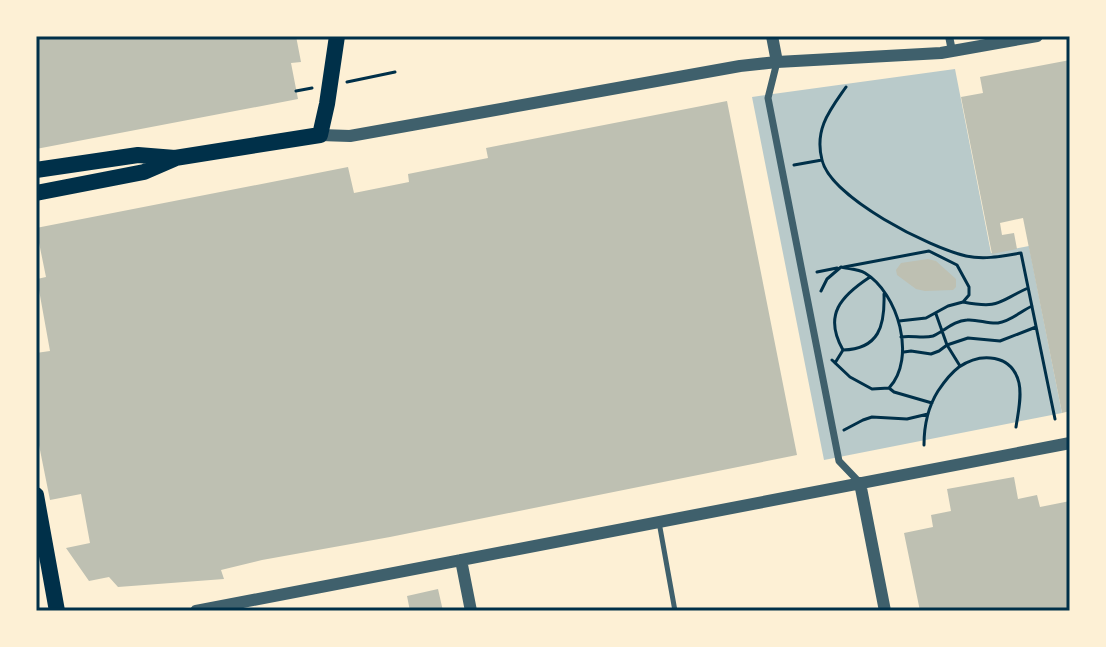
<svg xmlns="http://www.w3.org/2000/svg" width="1106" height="647" font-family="'Sofia Sans Condensed',sans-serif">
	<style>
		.green { fill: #b9caca }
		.building { fill: #bec0b2 }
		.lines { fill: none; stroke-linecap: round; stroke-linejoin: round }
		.path { stroke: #003049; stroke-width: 3 }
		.service { stroke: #3f606c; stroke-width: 5 }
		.pedestrian { stroke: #3f606c; stroke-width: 7 }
		.minor { stroke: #3f606c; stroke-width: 8 }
		.tertiary { stroke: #3f606c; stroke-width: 12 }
		.primary { stroke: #003049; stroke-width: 16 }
		.neatline { fill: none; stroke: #003049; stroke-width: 3 }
	</style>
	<rect width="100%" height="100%" fill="#fdf0d5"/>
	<!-- green -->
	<path class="green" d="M955 69 991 253 1029 246 1062 413 824 460 752 97Z"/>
	<!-- building -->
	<path class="building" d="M36 36H296L301 62 291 63 298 99 36 149Z
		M1070 60V411L1062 413 1023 218 1000 223 1002 235 1014 233 1017 249 992 254 961 97 983 93 980 77Z
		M727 101 797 455 390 537 262 560 221 570 224 579 118 587 109 577 89 581 66 548 90 543 81 494 50 500 36 430V353L50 351 37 279 46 277 36 228 348 167 354 193 409 182 408 174 488 158 486 148Z
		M928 259 936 261 956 279V287L953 290 925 291 916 289 897 275 896 270 901 263Z
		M1014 477 1018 499 1037 495 1040 507 1070 501V611H920L904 533 933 527 931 515 951 511 947 489Z
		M438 589 443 611H410L407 596Z"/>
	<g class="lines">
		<!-- path -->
		<path class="path" d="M347 82 395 72
			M846 87C830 110 814 129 822 160 831 198 930 248 966 256 985 260 1003 256 1021 253L1055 419
			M296 91 312 88
			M794 165 822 160
			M844 267 929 251 957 265 969 287V295L963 302 948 306 926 318 899 321
			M817 272 837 268
			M870 277C841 296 823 315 843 350 879 349 885 326 884 294
			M821 291 827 279 841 267C849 269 858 269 865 273 898 293 917 358 889 388
			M963 302C1000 309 997 302 1028 288
			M936 314 947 345 960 366
			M901 337C912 335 923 339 933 336 945 331 953 321 967 320 977 319 988 324 998 323 1011 321 1021 311 1032 306
			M904 352 911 351 931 354 939 351 947 345 968 338 1000 341 1036 327
			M832 360 850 377 872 389 889 388 894 392 932 403
			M835 363 843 350
			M844 430 863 420 872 417 907 419 928 414
			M924 445C924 426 928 407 938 391 944 382 951 373 959 367 981 352 1012 354 1019 383 1022 397 1018 413 1016 427"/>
		<!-- service -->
		<path class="service" d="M659 522 675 611"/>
		<!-- pedestrian -->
		<path class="pedestrian" d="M777 62 768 98 839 461 860 483"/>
		<!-- minor -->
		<path class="minor" d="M949 36 952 51"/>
		<!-- tertiary -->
		<path class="tertiary" d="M772 36 777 62
			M320 135 350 136 740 66 777 62 941 53 1037 36
			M860 483 885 611
			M461 560 471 611
			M196 611 1070 443"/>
		<!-- primary -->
		<path class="primary" d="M36 170 138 155 175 158 320 135 327 104 337 36
			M36 193 144 172 174 159
			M36 495 57 611"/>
	</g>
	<!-- border -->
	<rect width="1106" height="647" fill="none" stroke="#fdf0d5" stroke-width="76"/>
	<rect x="38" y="38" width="1030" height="571" class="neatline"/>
</svg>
